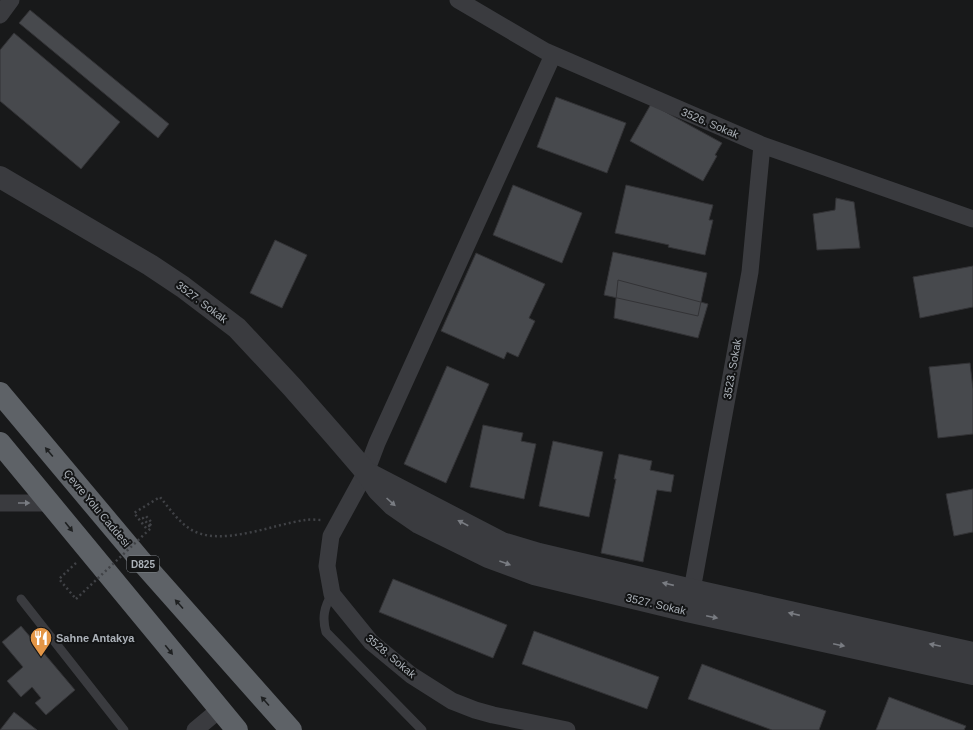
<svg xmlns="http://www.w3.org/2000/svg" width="973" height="730" font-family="Arial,sans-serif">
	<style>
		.building { fill: #47494d; stroke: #333336 }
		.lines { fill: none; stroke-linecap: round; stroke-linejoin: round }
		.path { stroke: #404246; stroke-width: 2.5; stroke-dasharray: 2 3; stroke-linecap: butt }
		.service { stroke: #3a3b3f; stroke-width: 9 }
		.minor { stroke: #3a3b3f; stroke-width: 17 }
		.tertiary { stroke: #3a3b3f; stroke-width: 22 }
		.trunk { stroke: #5e6267; stroke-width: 22 }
		.path-bridge { stroke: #404246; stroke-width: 2.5; stroke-dasharray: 2 3; stroke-linecap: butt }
		.oneway { fill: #1e2021 }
		.oneway2 { fill: #797c82 }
		.labels { text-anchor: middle; stroke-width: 4; stroke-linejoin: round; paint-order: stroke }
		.shield { fill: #131415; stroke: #7e8388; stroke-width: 1 }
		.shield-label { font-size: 10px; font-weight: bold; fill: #acb2b9 }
		.street-label { font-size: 11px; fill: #acb2b9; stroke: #131415 }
		.poi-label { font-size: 11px; font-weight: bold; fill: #acb2b9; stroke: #131415; text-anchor: start }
	</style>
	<rect width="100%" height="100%" fill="#18191a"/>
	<!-- building -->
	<path class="building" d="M30 10 169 124 158 138 19 23Z
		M14 33 120 122 81 169 0 101V50Z
		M556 97 626 123 607 173 537 147Z
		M651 104 722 143 715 155 717 156 703 181 630 141Z
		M513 185 582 213 562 263 493 235Z
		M626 185 713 205 709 220H713L705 255 668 247 669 245 615 233Z
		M836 198 854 202 860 248 817 250 813 214 835 210Z
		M275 240 307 255 282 308 250 293Z
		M613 252 707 273 698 316 604 295Z
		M476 253 545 284 529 318 535 321 518 357 507 352 504 359 441 331Z
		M973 266V307L920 318 913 277Z
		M618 280 708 304 698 338 614 318Z
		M970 363 973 389V434L938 438 929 367Z
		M447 366 489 384 446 483 404 464Z
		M483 425 523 433 521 441 536 444 524 499 470 487Z
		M553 441 603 452 589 517 539 506Z
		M619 454 652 461 650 470 674 475 671 492 657 490 643 562 601 553 616 479H614Z
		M973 489V532L954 536 946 494Z
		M393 579 507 625 493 658 379 612Z
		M21 626 75 690 46 715 35 703 41 698 32 687 21 697 7 681 23 667 2 642Z
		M534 631 659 677 647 709 522 664Z
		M702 664 826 711 819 730H772L688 699Z
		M889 697 966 726 964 730H876Z
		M14 712 37 730H0Z"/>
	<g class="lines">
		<!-- path -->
		<path class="path" d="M150 525 146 528 134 513 160 497C169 508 178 521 190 529 220 548 273 524 306 520 311 519 317 520 322 520
			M76 563 59 579 76 599"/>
		<!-- service -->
		<path class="service" d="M332 594C324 607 322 618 326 632L422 730
			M21 599 124 730"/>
		<!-- minor -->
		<path class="minor" d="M458 0 545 51 762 145 973 219
			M0 15 11 0
			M553 55 377 443 366 472 331 536 327 566 332 594 371 642 411 675 452 701 475 710 493 715 567 730
			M0 503H49
			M692 590 750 272 762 145
			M195 730 219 710"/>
		<!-- tertiary -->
		<path class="tertiary" d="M0 177 150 265 183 287 237 328 292 387 335 436 366 472 378 490 393 505 419 523 488 557 534 574 687 611 973 674
			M371 475 502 543 539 554 692 590 973 653"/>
		<!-- trunk -->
		<path class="trunk" d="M0 393 141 561 291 730
			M0 443 237 730"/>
		<!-- path-bridge -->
		<path class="path-bridge" d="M76 599 151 528 143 518 146 516 152 523 150 525"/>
	</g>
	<!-- one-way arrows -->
	<defs><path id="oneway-solid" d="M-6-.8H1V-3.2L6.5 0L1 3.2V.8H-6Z"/></defs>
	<g class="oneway">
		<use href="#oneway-solid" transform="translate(49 452) rotate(-130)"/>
		<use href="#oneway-solid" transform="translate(69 527) rotate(51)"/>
		<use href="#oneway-solid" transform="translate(179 604) rotate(-132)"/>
		<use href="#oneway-solid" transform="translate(169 650) rotate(51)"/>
		<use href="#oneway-solid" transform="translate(265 701) rotate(-132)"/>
	</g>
	<g class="oneway2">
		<use href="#oneway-solid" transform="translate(391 502) rotate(42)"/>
		<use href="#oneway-solid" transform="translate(24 503)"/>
		<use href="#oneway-solid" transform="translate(463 523) rotate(-152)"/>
		<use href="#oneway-solid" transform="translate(505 563) rotate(20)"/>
		<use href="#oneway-solid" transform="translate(668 584) rotate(-167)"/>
		<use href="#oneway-solid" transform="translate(794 614) rotate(-167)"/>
		<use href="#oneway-solid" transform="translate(712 617) rotate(12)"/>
		<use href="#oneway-solid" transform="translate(839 645) rotate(12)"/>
		<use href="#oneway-solid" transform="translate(935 645) rotate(-168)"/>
	</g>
	<!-- icons -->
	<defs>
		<g id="restaurant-pin" transform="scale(1.15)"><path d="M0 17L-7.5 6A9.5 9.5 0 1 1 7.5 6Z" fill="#e49646" stroke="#131415"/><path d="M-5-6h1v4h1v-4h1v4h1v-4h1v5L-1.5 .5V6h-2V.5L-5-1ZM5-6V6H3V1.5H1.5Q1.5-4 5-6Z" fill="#fff"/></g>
	</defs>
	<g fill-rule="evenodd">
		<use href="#restaurant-pin" x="41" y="638"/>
	</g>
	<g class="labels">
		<!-- shield labels -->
		<rect class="shield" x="127" y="556" width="32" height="16" rx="3"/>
		<g class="shield-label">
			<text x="143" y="568">D825</text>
		</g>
		<!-- street labels -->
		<g class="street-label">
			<text transform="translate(710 123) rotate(23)" y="4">3526. Sokak</text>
			<text transform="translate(202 302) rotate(37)" y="4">3527. Sokak</text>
			<text transform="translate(732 369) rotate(-80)" y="4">3523. Sokak</text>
			<text transform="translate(97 508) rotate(50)" y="4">Çevre Yolu Caddesi</text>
			<text transform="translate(656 604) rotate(13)" y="4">3527. Sokak</text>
			<text transform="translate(391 656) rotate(40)" y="4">3528. Sokak</text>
		</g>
		<!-- poi labels -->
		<g class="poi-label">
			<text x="56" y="642">Sahne Antakya</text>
		</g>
	</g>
</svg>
